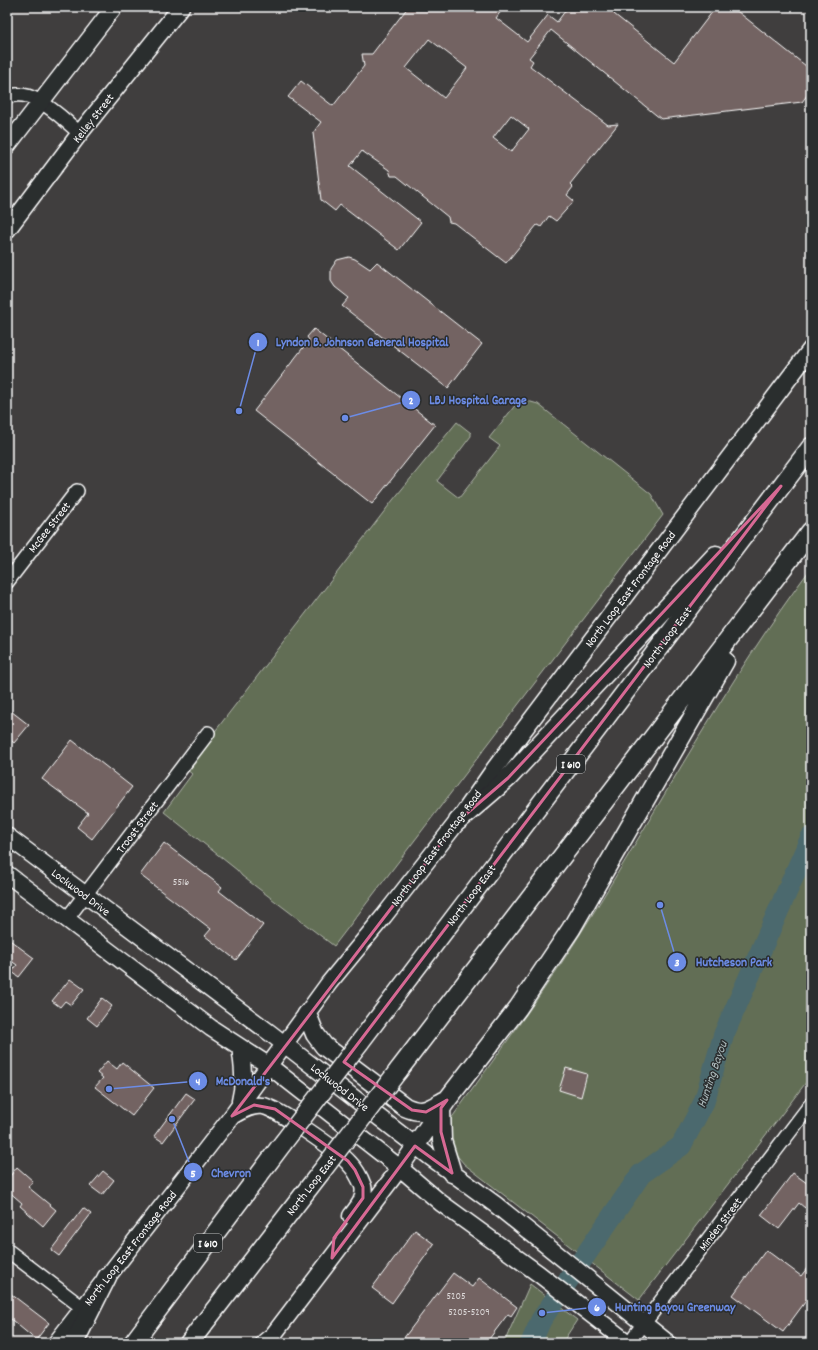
<svg xmlns="http://www.w3.org/2000/svg" width="818" height="1350" font-family="Dekko,sans-serif">
	<style>
		.green { fill: #626e55; stroke: #b0b6aa }
		.lines { fill: none; stroke-linecap: round; stroke-linejoin: round }
		.river { stroke: #4b696e; stroke-width: 21 }
		.building { fill: #736462; stroke: #fff; fill-rule: evenodd }
		.minor-casing { stroke: #fff; stroke-width: 16 }
		.major-casing { stroke: #fff; stroke-width: 19 }
		.highway-casing { stroke: #fff; stroke-width: 21 }
		.minor { stroke: #2a2d2e; stroke-width: 13 }
		.major { stroke: #2a2d2e; stroke-width: 16 }
		.highway { stroke: #2a2d2e; stroke-width: 18 }
		.highway-bridge-casing { stroke: #fff; stroke-width: 21; stroke-linecap: butt }
		.highway-bridge { stroke: #2a2d2e; stroke-width: 18 }
		.marked { fill: none; stroke: #d76994; stroke-width: 3; stroke-linejoin: round }
		.labels { text-anchor: middle; stroke-width: 3; stroke-linejoin: round; paint-order: stroke }
		.number-label { font-size: 10px; fill: #dcd8d8 }
		.shield { fill: #2a2d2e; stroke: #bfc0c0; stroke-width: 1 }
		.shield-label { font-size: 11px; font-weight: bold; fill: #fff }
		.street-label { font-size: 12px; fill: #fff; stroke: #2a2d2e }
		.water-label { font-size: 13px; font-style: italic; fill: #aebcbe; stroke: #2a2d2e }
		.leader { fill: none; stroke: #6c8ce6; stroke-width: 1.5 }
		.callout-dot { fill: #6c8ce6; stroke: #2a2d2e; stroke-width: 1.5 }
		.mark-label { font-size: 12px; text-anchor: middle; font-weight: bold; fill: #fff }
		.callout-label { font-size: 13px; text-anchor: middle; font-weight: bold; fill: #6c8ce6; stroke: #2a2d2e; stroke-width: 3; stroke-linejoin: round; paint-order: stroke }
	</style>
	<rect width="100%" height="100%" fill="#403e3e"/>
	<filter id="ink" filterUnits="userSpaceOnUse"><feTurbulence type="fractalNoise" baseFrequency=".025" numOctaves="2"/><feDisplacementMap in="SourceGraphic" scale="8" xChannelSelector="R" yChannelSelector="G"/><feConvolveMatrix kernelMatrix="1 2 1 2 8 2 1 2 1" color-interpolation-filters="sRGB"/></filter>
	<g filter="url(#ink)">
		<!-- green -->
		<path class="green" d="M524 400 538 404 651 494 663 515 334 946 242 876 237 870 164 812 192 774 186 769 393 500 457 422 471 433V436L437 481 459 498 500 446 489 438 517 403Z
			M811 568V1076L639 1300 464 1164 449 1146 448 1123C496 1056 546 990 589 920 662 802 728 679 811 568Z
			M530 1284 577 1320 562 1343H504Z"/>
		<g class="lines">
			<!-- river -->
			<path class="river" d="M531 1343 541 1320 641 1174 681 1146 704 1102 724 1034 811 837"/>
		</g>
		<!-- building -->
		<path class="building" d="M408 7H504L496 18 527 42 548 15 557 22 568 7H619L614 14 674 62 716 7H732L811 70V90L802 102 661 119 551 30 529 58 533 61 530 66 608 125 618 124 570 184 573 187 567 195 574 201 556 221 549 216 541 227 537 225 506 263 454 223 449 222 448 217 397 176H391L389 170 362 151 350 166 421 222 399 250 340 205 335 211 321 200 313 133 321 122 288 97 301 81 333 106 364 66 362 54H372ZM429 39 467 68 444 98 406 68ZM511 115 529 129 511 152 493 138Z
			M349 257 355 259 370 269 377 262 482 344 448 388 342 306 349 298 335 287 331 281V269L337 260Z
			M314 329 435 425 372 504 254 411 309 340 307 337Z
			M7 708 29 725 14 743 7 737Z
			M72 740 132 787 92 839 77 827 88 813 42 779Z
			M164 843 222 887 219 891 263 925 236 960 205 936 211 929 140 875Z
			M7 938 34 958 19 977 12 972 17 965 7 958Z
			M70 979 84 989 71 1005 65 1001 60 1007 52 1001Z
			M102 998 112 1006 97 1026 87 1018Z
			M107 1061 117 1069 122 1062 154 1088 132 1116 95 1087 103 1078 97 1073Z
			M566 1068 587 1074 581 1097 559 1090Z
			M186 1093 195 1099 163 1142 154 1136Z
			M17 1167 33 1181 28 1187 56 1210 43 1226 20 1206 22 1203 7 1190V1180Z
			M103 1171 114 1180 102 1195 90 1186Z
			M793 1173 811 1186V1200L805 1208 799 1203 779 1229 761 1215Z
			M83 1208 91 1214 59 1256 51 1250Z
			M415 1230 434 1244 392 1303 372 1288Z
			M766 1250 801 1276 811 1263V1294L783 1332 733 1295Z
			M453 1273 472 1287 479 1278 517 1307 511 1316 508 1314 486 1343H400Z
			M7 1291 49 1323 36 1340 7 1316Z"/>
		<g class="lines">
			<!-- minor casing -->
			<g class="minor-casing">
				<path id="minor" d="M7 97C33 86 61 118 80 133
					M7 582 77 491
					M66 920 208 733
					M7 1250 83 1308
					M629 1343 811 1104"/>
			</g>
			<!-- major casing -->
			<g class="major-casing">
				<path id="major" d="M7 146 114 7
					M7 230 80 133 181 7
					M7 836 270 1033 429 1156 496 1205 668 1343
					M7 874 211 1028 268 1065 400 1168 441 1203 539 1274 628 1343
					M240 1101C245 1082 243 1066 240 1047
					M232 1116C241 1111 252 1104 263 1106 275 1107 340 1152 349 1163 355 1169 360 1178 363 1186 366 1198 358 1207 351 1216
					M56 1343 232 1116 329 983 384 916 458 821 495 768 811 349
					M267 1343 400 1168 415 1146"/>
			</g>
			<!-- highway casing -->
			<g class="highway-casing">
				<path id="highway" d="M458 821 508 778 716 555
					M307 1014 315 1034 324 1046 405 1107C423 1115 428 1110 444 1101
					M360 1042 811 447
					M398 1071 811 531
					M441 1108 442 1141 452 1173
					M415 1146 447 1100 518 1008 571 929 725 661
					M74 1343 107 1277
					M133 1343 283 1143
					M189 1343 321 1172
					M265 1343 271 1338"/>
			</g>
			<!-- minor -->
			<use href="#minor" class="minor"/>
			<!-- major -->
			<use href="#major" class="major"/>
			<!-- highway -->
			<use href="#highway" class="highway"/>
			<!-- highway-bridge casing -->
			<g class="highway-bridge-casing">
				<path id="highway-bridge" d="M283 1143 360 1042
					M321 1172 398 1071"/>
			</g>
			<!-- highway-bridge -->
			<use href="#highway-bridge" class="highway-bridge"/>
		</g>
	</g>
	<!-- marked area -->
	<path class="marked" d="M781 486 344 1062 412 1110 426 1112 447 1100 441 1108V1132L452 1173 415 1146 332 1258 334 1238 363 1198V1187L355 1170 348 1161 275 1109 254 1105 232 1116 458 821 508 778Z"/>
	<g class="labels">
		<!-- number labels -->
		<g class="number-label">
			<text x="181" y="885">5516</text>
			<text x="456" y="1299">5205</text>
			<text x="469" y="1315">5205-5209</text>
		</g>
		<!-- shield labels -->
		<g class="shield">
			<rect x="557" y="755" width="28" height="18" rx="3"/>
			<rect x="194" y="1234" width="28" height="18" rx="3"/>
		</g>
		<g class="shield-label">
			<text x="571" y="768">I 610</text>
			<text x="208" y="1247">I 610</text>
		</g>
		<!-- street labels -->
		<g class="street-label">
			<text transform="translate(93 118) rotate(-52)" y="4">Kelley Street</text>
			<text transform="translate(49 527) rotate(-52)" y="4">McGee Street</text>
			<text transform="translate(630 589) rotate(-53)" y="4">North Loop East Frontage Road</text>
			<text transform="translate(667 637) rotate(-53)" y="4">North Loop East</text>
			<text transform="translate(137 827) rotate(-53)" y="4">Troost Street</text>
			<text transform="translate(436 848) rotate(-53)" y="4">North Loop East Frontage Road</text>
			<text transform="translate(81 892) rotate(37)" y="4">Lockwood Drive</text>
			<text transform="translate(471 895) rotate(-53)" y="4">North Loop East</text>
			<text transform="translate(340 1087) rotate(38)" y="4">Lockwood Drive</text>
			<text transform="translate(311 1185) rotate(-52)" y="4">North Loop East</text>
			<text transform="translate(720 1224) rotate(-53)" y="4">Minden Street</text>
			<text transform="translate(130 1248) rotate(-52)" y="4">North Loop East Frontage Road</text>
		</g>
		<!-- water labels -->
		<g class="water-label">
			<text transform="translate(711 1074) rotate(-71)" y="5">Hunting Bayou</text>
		</g>
	</g>
	<!-- callouts -->
	<path class="leader" d="M239 411L258 342M345 418L411 400M660 905L677 962M109 1089L198 1081M172 1119L193 1172M542 1313L597 1307"/>
	<g class="callout-dot">
		<circle cx="239" cy="411" r="4"/>
		<circle cx="345" cy="418" r="4"/>
		<circle cx="660" cy="905" r="4"/>
		<circle cx="109" cy="1089" r="4"/>
		<circle cx="172" cy="1119" r="4"/>
		<circle cx="542" cy="1313" r="4"/>
		<circle cx="258" cy="342" r="10"/>
		<circle cx="411" cy="400" r="10"/>
		<circle cx="677" cy="962" r="10"/>
		<circle cx="198" cy="1081" r="10"/>
		<circle cx="193" cy="1172" r="10"/>
		<circle cx="597" cy="1307" r="10"/>
	</g>
	<g class="mark-label">
		<text x="258" y="346">1</text>
		<text x="411" y="404">2</text>
		<text x="677" y="966">3</text>
		<text x="198" y="1085">4</text>
		<text x="193" y="1177">5</text>
		<text x="597" y="1311">6</text>
	</g>
	<g class="callout-label">
		<text x="362" y="346">Lyndon B. Johnson General Hospital</text>
		<text x="478" y="404">LBJ Hospital Garage</text>
		<text x="734" y="966">Hutcheson Park</text>
		<text x="243" y="1085">McDonald's</text>
		<text x="231" y="1177">Chevron</text>
		<text x="675" y="1311">Hunting Bayou Greenway</text>
	</g>
	<!-- margin -->
	<rect width="818" height="1350" fill="none" stroke="#2a2d2e" stroke-width="24"/>
	<rect x="12" y="12" width="794" height="1326" fill="none" stroke="#fff" stroke-width="1.5" filter="url(#ink)"/>
</svg>
